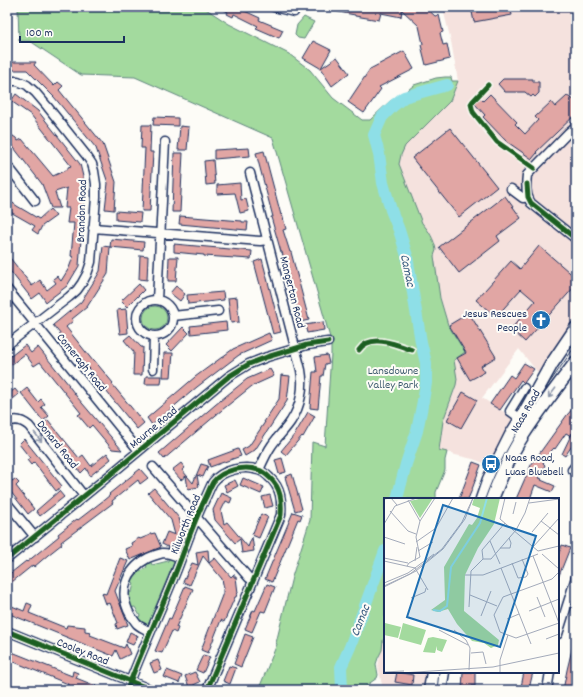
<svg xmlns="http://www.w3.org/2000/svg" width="583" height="697" font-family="Dekko,sans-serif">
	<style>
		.built { fill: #f5e2de }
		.green { fill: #a3da9e; stroke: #5f847e }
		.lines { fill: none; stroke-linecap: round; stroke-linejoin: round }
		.river { stroke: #8edfe7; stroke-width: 12 }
		.building { fill: #e1a6a4; stroke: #1b2f5e }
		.minor-casing { stroke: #1b2f5e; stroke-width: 11 }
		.secondary-casing { stroke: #1b2f5e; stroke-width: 15 }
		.minor { stroke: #fdfcf7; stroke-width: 8 }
		.secondary { stroke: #fdfcf7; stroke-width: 12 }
		.tram { stroke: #1b2f5e; stroke-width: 1 }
		.cycleway-casing { stroke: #fdfcf7; stroke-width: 8 }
		.cycleway { stroke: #1b5e20; stroke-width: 5 }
		.oneway { stroke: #8c96aa }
		.labels { text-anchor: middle; stroke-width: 4; stroke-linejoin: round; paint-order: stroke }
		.street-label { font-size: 12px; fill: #1b2f5e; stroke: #fdfcf7 }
		.poi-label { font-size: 12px; fill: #1b2f5e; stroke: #fdfcf7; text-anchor: end }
		.park-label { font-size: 12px; fill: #3d5a6e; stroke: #fdfcf7 }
		.water-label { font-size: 13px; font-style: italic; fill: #385b80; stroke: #fdfcf7 }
		.inset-river { fill: none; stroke: #8edfe7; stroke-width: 2 }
		.inset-road { fill: none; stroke: #a3aaba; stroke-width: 1 }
		.view { fill: #1f6fb2; fill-opacity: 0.15; stroke: #1f6fb2; stroke-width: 2 }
		.inset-edge { fill: none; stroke: #1b2f5e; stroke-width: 2 }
	</style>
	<rect width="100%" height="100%" fill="#fdfcf7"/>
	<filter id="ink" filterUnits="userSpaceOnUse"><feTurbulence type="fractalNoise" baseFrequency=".025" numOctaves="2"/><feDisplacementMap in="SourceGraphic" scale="8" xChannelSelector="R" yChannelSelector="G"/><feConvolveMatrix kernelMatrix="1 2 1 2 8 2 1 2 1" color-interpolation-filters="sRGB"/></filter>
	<g filter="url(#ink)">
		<!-- built -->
		<path class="built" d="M440 7H576V316L539 374 519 349 482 398 515 419 489 465 473 459 451 454V453L439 451 443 421 456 386 454 360 465 352 448 325 438 290 396 155 450 101 458 81 451 41 443 9Z
			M384 635H385V672H427L425 685 414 684 413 687 382 685 378 666Z"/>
		<!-- green -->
		<path class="green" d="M18 7H203L229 24 289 54 310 70 333 98 362 120H370L390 101 402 95 414 85 436 78 445 77H451L452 81H458L450 101 405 146 401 155 399 164 422 223C429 231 434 239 436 250L434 256 440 298 448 325 465 352 454 360 457 379 456 385 443 421 439 450 447 452 445 460V470L436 492V499H385V638L383 640 382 650 378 658 376 664 378 675 377 678 367 685V690H261L260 686 277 644 276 643 292 577 310 520 312 442 325 446 331 354V341L273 138 135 77 81 75 30 41H19Z
			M304 17 314 22 304 39 298 38 295 35 297 25Z
			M143 318a12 12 0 1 1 24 0a12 12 0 1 1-24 0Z
			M168 556 175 560 148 625 144 627 136 619 140 616 135 607 130 608 128 592H132L134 583 131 581V577L135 578 137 575 134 572 137 570 140 572 147 567 145 563 150 560 152 565 168 561Z"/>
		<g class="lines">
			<!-- river -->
			<path class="river" d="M397 499 406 464 417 431 423 401 426 383V363L421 342 407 256 399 230 391 210 383 183 379 154 374 135 382 117 393 106 404 97 447 85
				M342 690 341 667 350 647 385 551"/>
		</g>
		<!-- building -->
		<path class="building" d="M218 7H236L260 18 259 20 283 30 279 38 256 28 258 26 234 14 233 17 227 14 228 12Z
			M328 7H425L435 16 439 15 443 32 440 33 443 45 447 44 450 59 426 65 421 45 423 44 419 26 402 10 401 17 381 13 379 20 355 16V15L328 10Z
			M471 7H510L512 15 474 22Z
			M313 41 331 50 321 68 337 57 349 73 332 86 320 68 303 58Z
			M404 51 414 69 379 87 381 89 364 113 348 102 370 69Z
			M7 62H36L34 65 54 86 58 82 63 86 59 90 103 144 116 182 114 210 105 209 108 183 96 148 54 97 27 70H7Z
			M503 79H533V82H539V93L535 97 533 95 531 97 525 92H505L498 84Z
			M16 94 38 111 80 164 85 185 79 266 67 286 46 302 40 293 32 299 7 267V254L32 286 40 280 47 290 56 283 53 279 57 276 61 281 69 268 73 257 71 256 74 223H67L69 208H65L67 188 55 192 60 208H51L42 184 11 144 7 142V132L16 138 18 141 22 139 53 176 68 169V167L71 166 31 115 11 101Z
			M490 94 517 122 515 124 525 134 538 120 535 117 551 102 555 107 567 96 576 101V114L536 152 537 153 532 159 506 141 483 117 485 115 475 104 480 98 483 101Z
			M154 117 178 118V126L153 125Z
			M142 125H151L150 152H153L150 211H142L145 148H141Z
			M180 126 189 127 187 150H178Z
			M450 128 497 187 459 217 412 158Z
			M249 148 250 156 214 159V150Z
			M264 151 281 215 282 214 286 229 283 230 290 252H291L309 320 300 322 282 252H281L271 217H273L256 153Z
			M174 153H183L180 212H172Z
			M213 160 215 184 206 185 204 161Z
			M240 183 241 200 246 199 249 211 240 213 235 193 217 194V185Z
			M505 196 521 218 497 236 500 241 459 273 439 247Z
			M7 199 17 206 39 219 50 209 56 216 42 226 38 234 32 230 35 226 7 210Z
			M116 211 141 213 140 222 116 220Z
			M180 216 242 221V222H248L247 230 179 224Z
			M111 239 144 242 143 250 110 247Z
			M174 244 252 251 251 259 204 256V255L174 252Z
			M103 246 110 247 108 274 87 307 72 319 73 321 66 327 93 361 94 360 113 383 112 384 144 423 137 429 106 391 108 390 89 368 88 369 53 325 81 302 96 278 100 271Z
			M539 246 576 278V285L525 342 511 329 535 301 521 289 496 317 476 300 511 261 520 269Z
			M140 255 148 256 147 280 139 279Z
			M169 257H178L176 281H168Z
			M262 259 281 332 273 334 254 262Z
			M139 284 144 290 127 307 121 301Z
			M176 286 185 294 180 301 170 293Z
			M223 292 224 300 188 304 187 295Z
			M237 297 239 322 231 323 228 298Z
			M126 309 128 333 120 334 117 310Z
			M469 313 496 357 481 366 485 372 470 380 457 358 466 353 449 325Z
			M226 322 227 330 191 334 190 326Z
			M323 322 324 330 307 333 305 325Z
			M183 327 189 333 172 351 166 345Z
			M269 333 272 340 239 355 197 387 152 425 147 418 195 377 233 349Z
			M130 335 141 347H143L142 375H133L134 352 124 340Z
			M25 345 31 353 38 347 69 385H68L77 397 122 450 112 449 92 425 89 428 78 415 81 413 40 362 34 366 25 354 7 368V359Z
			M164 353H173L171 377H163Z
			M327 355 329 363 325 364 323 376H321L318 409 310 408 313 372H317L315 357Z
			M524 363 534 369 524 383 521 380 500 410 490 404 510 375 514 378Z
			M270 369 274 376 252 386 222 410 164 459 159 453 215 405 247 379Z
			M281 375 290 376 287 401 255 450 245 456 242 450 249 446 265 422H264L279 399Z
			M146 376H162L161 384H145Z
			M27 388 38 402 41 399 45 404 41 407 49 416 43 421 21 393Z
			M15 389 19 394 7 404V395Z
			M463 392 477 400 461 428 447 420Z
			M576 405V440L565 456 562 454 572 433 571 436 566 433 555 449 554 448 552 450 543 463 545 465 539 478 542 479 541 480 555 486 552 492 535 485 530 499H516L531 465 567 415Z
			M308 412 315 416 303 437 302 436 286 455 281 451 295 434Z
			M48 420 79 458 83 455 91 466 107 453 111 459 90 476 86 468 81 473 42 425Z
			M24 439 62 486 56 491 34 462 31 465 27 460 30 458 19 444Z
			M238 449 241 456 210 467 208 460Z
			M282 458 286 472 279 474 275 460Z
			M473 462 481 465 471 492 468 499H459Z
			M181 463 185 468 182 470 193 483 201 464 208 466 203 477 197 475 199 487 188 489 186 476 181 480 172 470Z
			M140 469 148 478 140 484 138 480 112 501 113 503 61 542 62 544 48 555 34 567 33 565 7 586V576L26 561 27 562 59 536 58 534 73 522 77 519 78 520 104 500 110 495 109 494Z
			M292 474 302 509 295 511 285 477Z
			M7 475 12 481 15 479 19 483 16 486 34 509 28 514 7 487Z
			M243 478 264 487 261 494 240 485Z
			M235 480 238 486 227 492 224 485Z
			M154 488 179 518 182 530 175 547 173 546 172 549 162 544 167 532 175 535 171 520 148 493Z
			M59 491 64 497 40 516 36 511Z
			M221 493 232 498 230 503 226 501 221 511 224 524 227 522 248 547 252 537 254 551 242 553 240 539 235 543 215 520 213 510Z
			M270 495 273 506 265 508 262 497Z
			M293 512 302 515 300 520 298 519 272 582 265 579Z
			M261 514 268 517 259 538 252 535Z
			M155 533 161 547 130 560 125 549 132 546 131 543 139 538 140 539 150 535V534Z
			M562 545 570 548 558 578V556Z
			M208 550 209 563 215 558 231 577 234 574V577H236L238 593 237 594 236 597H235L224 622 221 620 208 653 201 650 223 593V589H224L222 579 203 556 190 585 183 582 192 563 198 565 196 552Z
			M120 558 128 561 115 591 128 625 117 629 116 624 118 623 110 603 106 604 102 593 106 594Z
			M267 584 275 587 265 612 261 611 252 632 245 629 253 610 255 611Z
			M185 586 193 589 176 627 178 628 176 633 172 631 162 653 155 651 169 618 171 619Z
			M27 603 32 605 29 613 66 628 67 625 85 627V631L91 632 90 635 124 648 126 644 130 654 120 659 116 650 113 656 7 613V604L24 611Z
			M130 632 138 636 133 645 126 642Z
			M245 634 253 637 241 667 234 664Z
			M574 641H576V666L571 690H563L567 670Z
			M7 650 72 676 73 671 78 673 76 678 96 686 94 690H83L73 686 72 690 67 689 68 684 7 659Z
			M203 655 210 657 203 673 196 670Z
			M158 660 162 670 154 673 150 663Z
			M229 666 236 668 230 684 223 681Z
			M167 670 182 676 179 683 164 677Z
			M195 672 200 682 189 687 185 676Z
			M397 672 413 675 412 685 395 682Z
			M463 672H475V686H472V690H462Z
			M524 672H533L529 689 521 687Z"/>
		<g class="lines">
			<!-- minor casing -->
			<g class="minor-casing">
				<path id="minor" d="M274 7 294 12
					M7 81H18L27 85 35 92 47 106 86 155 92 164 94 171 96 184V197L91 262 87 274 82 283 77 290 69 297 7 345
					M576 126 568 133 527 175C526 183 526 196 531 203L576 239
					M7 165 35 201
					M250 173 301 370C304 387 301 406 291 421 286 429 278 436 272 445 267 452 263 461 259 470
					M511 189 523 198 528 197
					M93 228 260 241 267 240
					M7 289 139 451
					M157 300 165 142
					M137 318a18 18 0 1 1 36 0a18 18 0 1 1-36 0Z
					M173 316 218 311
					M153 369 154 336
					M521 419 510 411 524 388
					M7 423C15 418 22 420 29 426L84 496
					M153 467 249 578 253 580
					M572 470 576 465
					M7 503 35 537
					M7 559 116 470 228 377 249 364 267 357 307 345 328 342
					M7 631 152 690
					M150 632C146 629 140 627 137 624 135 622 133 618 131 616 118 594 125 570 148 558 153 556 158 554 163 553 169 553 176 556 181 558
					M558 634 576 577
					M127 690C142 649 161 610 177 569 186 546 194 521 205 499 208 493 210 487 213 482 222 470 244 465 258 470 262 471 267 475 270 478 281 488 282 501 281 515L207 690
					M547 690 550 672"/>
			</g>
			<!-- secondary casing -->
			<g class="secondary-casing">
				<path id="secondary" d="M482 499 489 479 511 435 521 419 551 365 576 328
					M492 499C501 477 510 455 523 435 539 410 558 386 576 362
					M430 690 433 672
					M440 690 443 672"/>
			</g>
			<!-- minor -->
			<use href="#minor" class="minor"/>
			<!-- secondary -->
			<use href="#secondary" class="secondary"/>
			<!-- tram -->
			<path class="tram" d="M485 499C505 442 542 394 576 345
				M437 690 439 672"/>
			<!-- cycleway casing -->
			<g class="cycleway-casing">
				<path id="cycleway" d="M488 85 473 101 471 104 473 112 497 142 534 168
					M527 184 528 197 531 203 576 239
					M359 350C370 333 396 344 412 350
					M7 559 116 470 228 377 249 364 267 357 307 345 328 342
					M7 631 152 690
					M127 690C142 649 161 610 177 569 186 546 194 521 205 499 208 493 210 487 213 482 222 470 244 465 258 470 262 471 267 475 270 478 281 488 282 501 281 515L207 690"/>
			</g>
			<!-- cycleway -->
			<use href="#cycleway" class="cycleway"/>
		</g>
		<!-- one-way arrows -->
		<defs><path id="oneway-shaft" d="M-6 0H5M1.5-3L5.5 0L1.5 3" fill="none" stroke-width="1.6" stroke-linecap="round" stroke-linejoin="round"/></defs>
		<g class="oneway">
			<use href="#oneway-shaft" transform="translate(552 393) rotate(127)"/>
			<use href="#oneway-shaft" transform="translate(38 437) rotate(52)"/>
		</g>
	</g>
	<!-- icons -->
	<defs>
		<g id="church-disc" transform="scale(1)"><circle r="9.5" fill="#1f6fb2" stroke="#fdfcf7"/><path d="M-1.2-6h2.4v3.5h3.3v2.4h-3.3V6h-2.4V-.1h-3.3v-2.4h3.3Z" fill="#fff"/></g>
		<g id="bus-disc" transform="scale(1)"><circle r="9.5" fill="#1f6fb2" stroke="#fdfcf7"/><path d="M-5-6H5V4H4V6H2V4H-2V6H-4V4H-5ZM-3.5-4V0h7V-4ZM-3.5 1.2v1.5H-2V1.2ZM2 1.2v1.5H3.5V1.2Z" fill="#fff"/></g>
	</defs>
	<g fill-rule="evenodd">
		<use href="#church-disc" x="541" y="320"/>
		<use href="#bus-disc" x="491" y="464"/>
	</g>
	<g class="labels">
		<!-- street labels -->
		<g class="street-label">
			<text transform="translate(81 211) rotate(-88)" y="4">Brandon Road</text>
			<text transform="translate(293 292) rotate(76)" y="4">Mangerton Road</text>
			<text transform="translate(82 362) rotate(51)" y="4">Comeragh Road</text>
			<text transform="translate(525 411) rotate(-60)" y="4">Naas Road</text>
			<text transform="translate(153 427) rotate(-40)" y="4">Mourne Road</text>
			<text transform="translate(58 444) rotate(51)" y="4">Donard Road</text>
			<text transform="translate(185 524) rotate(-68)" y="4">Kilworth Road</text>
			<text transform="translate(83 651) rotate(22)" y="4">Cooley Road</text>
		</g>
		<!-- poi labels -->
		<g class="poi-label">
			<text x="527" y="317">Jesus Rescues<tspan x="527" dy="14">People</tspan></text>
			<text x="505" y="461" text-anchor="start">Naas Road,<tspan x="505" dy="14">Luas Bluebell</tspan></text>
		</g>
		<!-- park labels -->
		<g class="park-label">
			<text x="393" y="374">Lansdowne<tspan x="393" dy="14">Valley Park</tspan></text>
		</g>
		<!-- water labels -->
		<g class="water-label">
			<text transform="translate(409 270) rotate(78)" y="5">Camac</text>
			<text transform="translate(359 620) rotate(-69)" y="5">Camac</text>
		</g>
	</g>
	<!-- overview -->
	<g transform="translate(384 498)">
		<rect width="175" height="175" fill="#fdfcf7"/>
		<path d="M39 0H49L36 20 26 3ZM90 0H116L110 26 94 50 81 77 80 113 115 142 114 147 107 150 100 145 88 143 73 126 64 111 54 114 47 112 61 102 60 69 85 26 88 27 93 20 96 10 88 7ZM1 125 17 129 14 140 0 137ZM19 125 42 132 37 147 15 141ZM49 139 63 142 58 154 53 152V148L51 155 39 154 44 140Z" fill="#a3da9e"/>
		<path class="inset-river" d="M49 112 56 113 63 108 67 69 96 25 103 0"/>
		<path class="inset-road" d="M121 0 116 21 154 53M0 1 7 0 13 7M145 5 175 1M6 13 24 33 32 36M129 16 132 4M36 23 51 0M157 23 175 37M121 25 98 52 99 61H107L132 32 141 15 146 0M0 26 11 8 33 0M148 34 164 15M0 39 21 46M106 43 116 66M32 44 52 30 69 0M149 49 175 20M116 50H126L127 45 125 40M34 53 49 44M154 53 175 48M158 56 175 71M149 58 175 125M0 60 24 65M0 63 31 70 44 92M31 63 33 49M128 65 134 80 142 79 144 76 138 61M23 68 25 65 36 59 32 39 36 23 24 2M117 70 147 146M175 74 168 81 119 99 110 117 116 134 132 140 175 125M81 77H99L154 56M0 85 24 75 50 56M0 88 26 76 58 51 78 24 89 0M0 89 32 73 59 51 81 21 89 0M86 97 113 108M153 99 161 119M27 100 41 94 42 90M85 109 87 73 99 61M145 113 175 101M97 118 107 93M123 121 135 116M55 132 84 147M70 132 82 142 86 150 85 172M162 141 175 136M87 155 99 154 102 166M0 174 20 173M17 175 109 169 175 155M116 175V162L124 137"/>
		<path class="view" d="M59 7 152 38 116 149 23 119Z"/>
		<rect width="175" height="175" class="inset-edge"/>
	</g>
	<!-- margin -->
	<rect width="583" height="697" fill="none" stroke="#fdfcf7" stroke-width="24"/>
	<rect x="12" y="12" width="559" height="673" fill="none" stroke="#1b2f5e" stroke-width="1.5" filter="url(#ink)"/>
	<!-- scale -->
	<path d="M20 36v6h104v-6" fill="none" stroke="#1b2f5e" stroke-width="2"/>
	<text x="26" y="36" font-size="12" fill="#1b2f5e" stroke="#fdfcf7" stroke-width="3" paint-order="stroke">100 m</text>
</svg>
